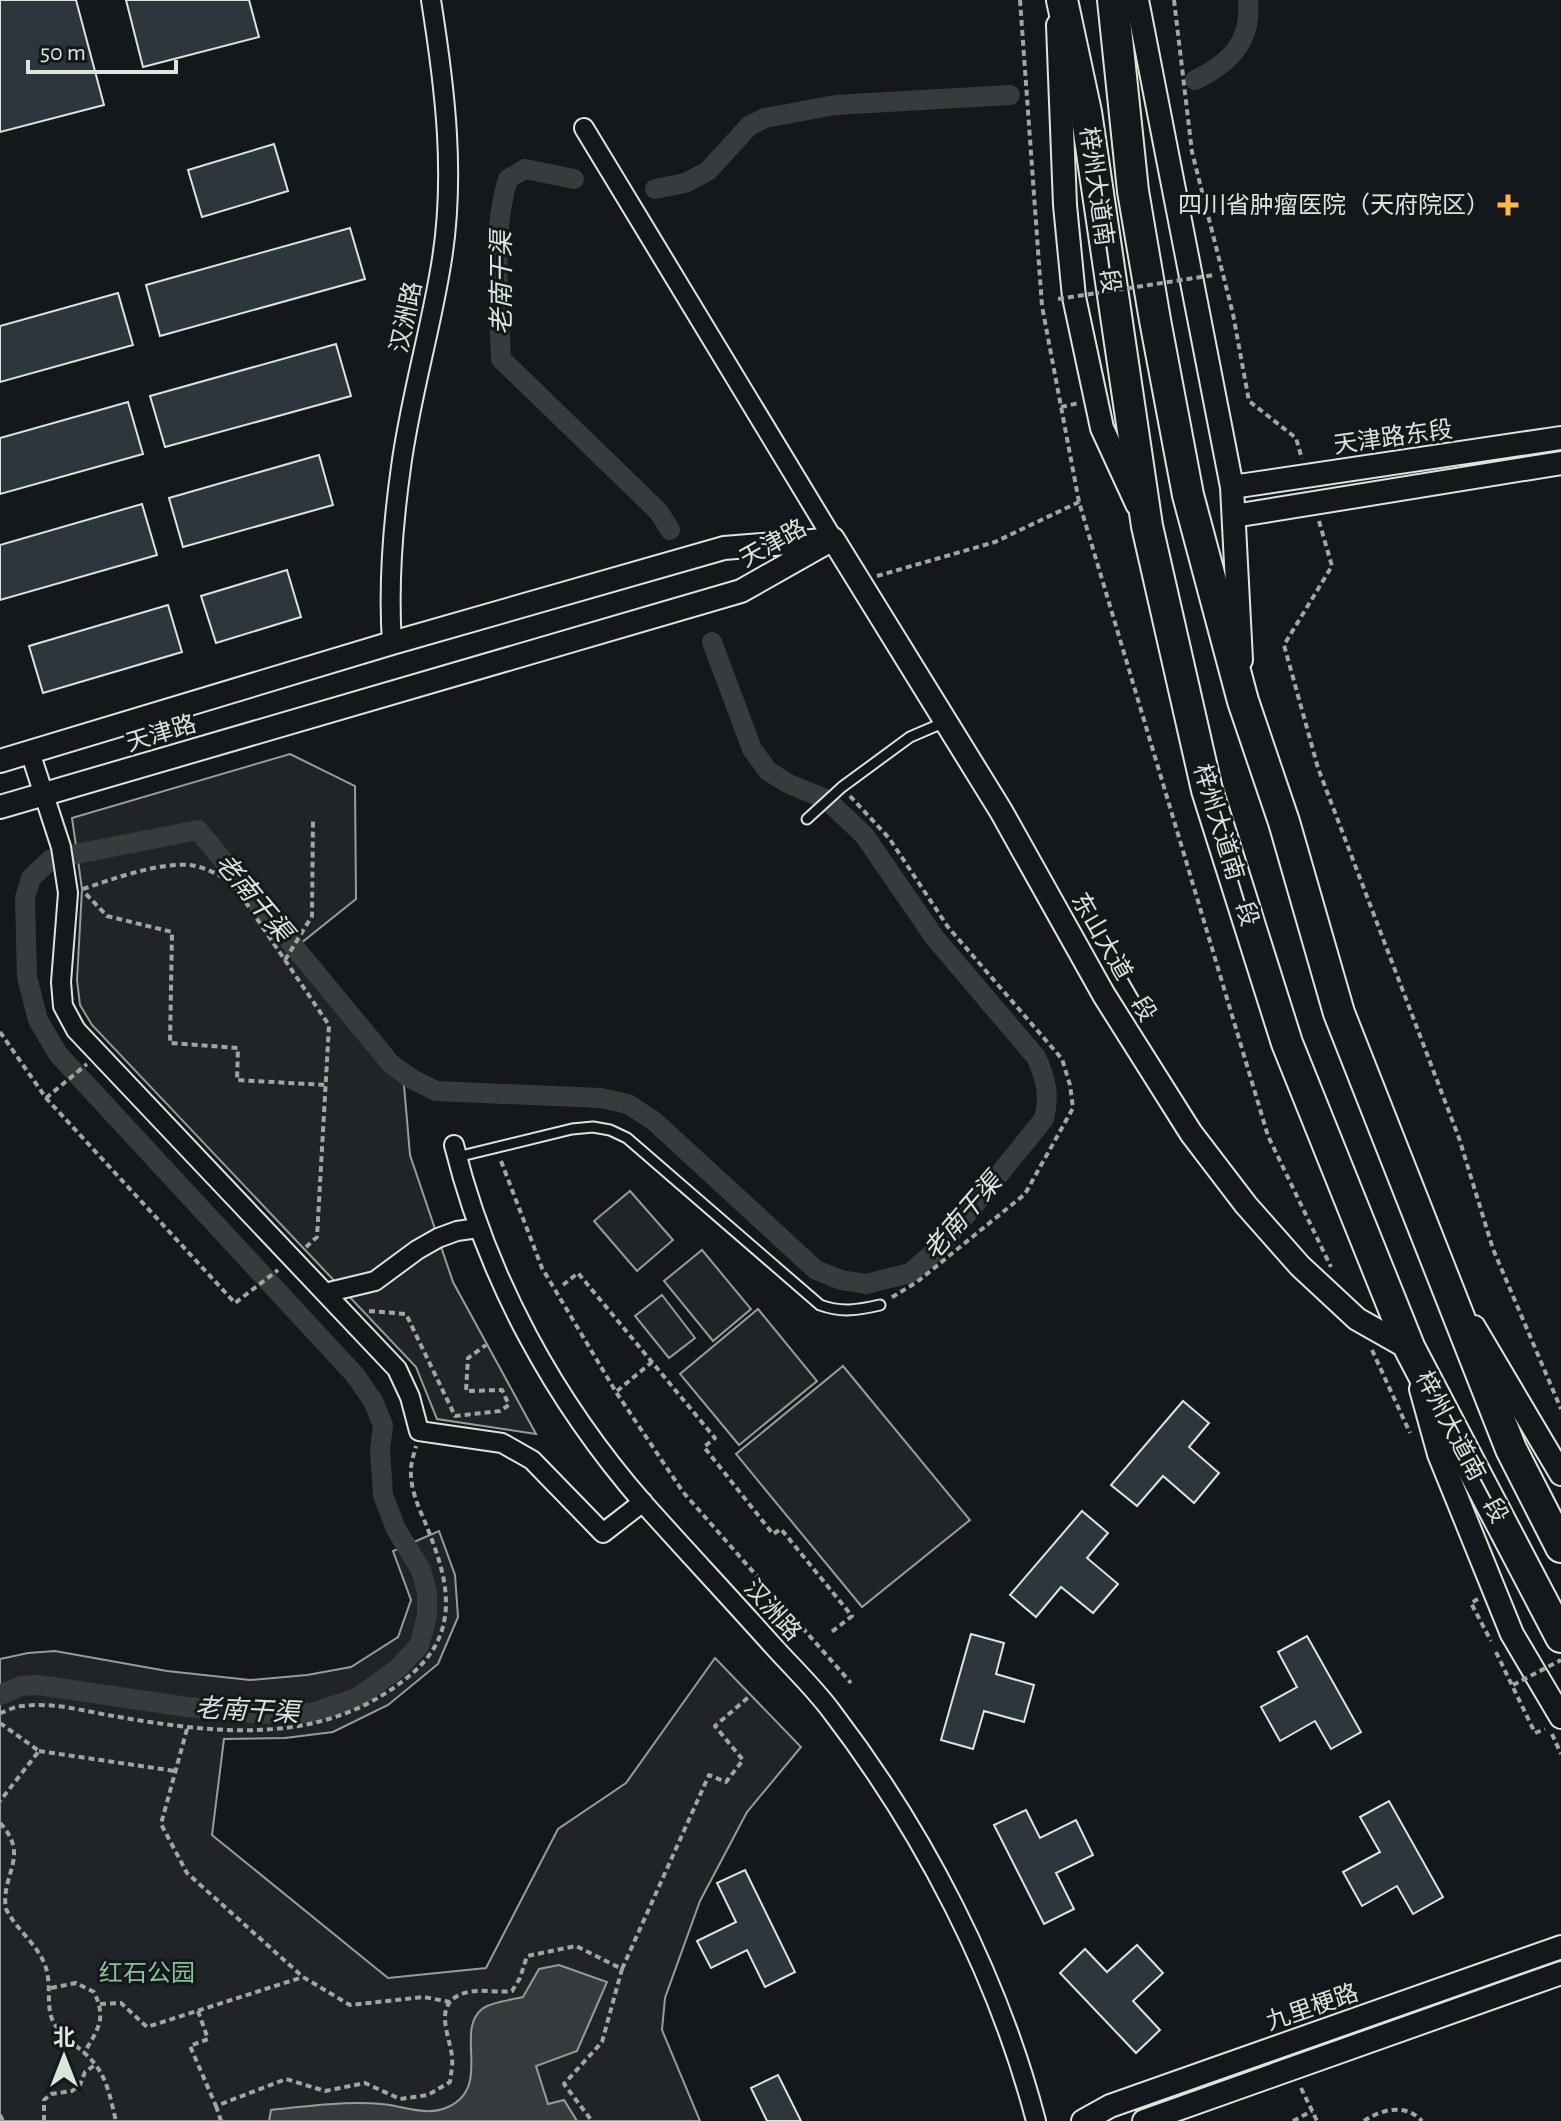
<svg xmlns="http://www.w3.org/2000/svg" width="1561" height="2121" font-family="'Alegreya Sans','Noto Sans SC',sans-serif">
	<style>
		.green { fill: #202428; stroke: #939e99; stroke-width: 2 }
		.water { fill: #363b3e; stroke: #939e99; stroke-width: 2 }
		.lines { fill: none; stroke-linecap: round; stroke-linejoin: round }
		.canal { stroke: #363b3e; stroke-width: 20 }
		.building { fill: #2c363c; stroke: #d8e6dc; stroke-width: 2 }
		.service-casing { stroke: #d8e6dc; stroke-width: 13 }
		.minor-casing { stroke: #d8e6dc; stroke-width: 22 }
		.tertiary-casing { stroke: #d8e6dc; stroke-width: 26 }
		.trunk-casing { stroke: #d8e6dc; stroke-width: 34 }
		.path { stroke: #9da8a2; stroke-width: 4; stroke-dasharray: 6 4; stroke-linecap: butt }
		.service { stroke: #14181c; stroke-width: 9 }
		.minor { stroke: #14181c; stroke-width: 18 }
		.tertiary { stroke: #14181c; stroke-width: 22 }
		.trunk { stroke: #14181c; stroke-width: 30 }
		.path-bridge { stroke: #9da8a2; stroke-width: 4; stroke-dasharray: 6 4; stroke-linecap: butt }
		.poi-dot { fill: #ffb74d; stroke: #14181c; stroke-width: 3 }
		.labels { text-anchor: middle; stroke-width: 6; stroke-linejoin: round; paint-order: stroke }
		.poi-label { font-size: 24px; fill: #d8e6dc; stroke: #14181c; text-anchor: end }
		.street-label { font-size: 24px; fill: #d8e6dc; stroke: #14181c }
		.park-label { font-size: 24px; fill: #8ac095; stroke: #14181c }
		.water-label { font-size: 26px; font-style: italic; fill: #d8e6dc; stroke: #14181c }
	</style>
	<rect width="100%" height="100%" fill="#14181c"/>
	<!-- green -->
	<path class="green" d="M290 754 355 786 356 899 290 952 404 1085 410 1155 453 1282 536 1434 437 1419 416 1367 92 1025 80 1005 77 980 82 889 72 818Z
		M630 1191 673 1240 637 1271 594 1221Z
		M702 1250 751 1309 713 1341 664 1281Z
		M662 1295 695 1338 669 1358 635 1316Z
		M758 1309 817 1381 739 1445 680 1374Z
		M843 1366 970 1520 862 1607 736 1454Z
		M439 1531 455 1575 458 1617 438 1664 388 1705 333 1732 285 1738 224 1739 212 1835 388 1978 486 1968 558 1829 626 1783 715 1658 801 1747 747 1812 700 1901 665 1998 662 2030 700 2121H0V1659L28 1653 55 1651 167 1671 250 1680 307 1675 351 1667 398 1637 411 1600 393 1551Z"/>
	<!-- water -->
	<path class="water" d="M559 1965 607 1982 577 2051 536 2066 548 2104 564 2100 577 2121H269L271 2110C306 2106 346 2101 382 2104 403 2106 427 2117 448 2107 493 2086 454 2032 482 2009 490 2002 511 2000 523 1997L539 1969Z"/>
	<g class="lines">
		<!-- canal -->
		<path class="canal" d="M1195 80C1230 63 1252 42 1248 0
			M574 179 525 169 508 179C491 233 499 302 501 359L659 512 670 530
			M655 189 685 183 708 171 749 126 765 118 835 105 1010 95
			M0 1695 21 1686 38 1685 187 1707 261 1714 312 1713 357 1698 397 1669 419 1646 427 1616V1592L421 1570 396 1529 383 1495 380 1450 383 1425 373 1401 355 1375 58 1054 38 1020 27 977 25 898 31 878 51 859 198 830 391 1064 412 1079 436 1091 601 1098 628 1104 654 1121 816 1270 841 1280 866 1284 910 1273 940 1247 1044 1119C1050 1095 1046 1079 1036 1057L935 938 864 835 826 799 789 784 768 771 752 749 712 642"/>
	</g>
	<!-- building -->
	<path class="building" d="M0 0H76L104 105 0 132Z
		M126 0H249L259 37 143 67Z
		M274 144 288 191 202 217 188 170Z
		M350 228 365 279 160 336 146 285Z
		M118 293 133 345 0 382V326Z
		M336 344 351 396 165 447 150 396Z
		M128 402 143 454 0 494V438Z
		M319 455 333 505 183 547 169 498Z
		M142 504 157 555 0 600V545Z
		M287 570 301 617 216 643 201 596Z
		M168 605 182 652 43 693 29 646Z
		M1183 1401 1209 1423 1189 1447 1219 1473 1194 1503 1163 1476 1137 1506 1111 1485Z
		M1082 1511 1108 1533 1087 1558 1118 1584 1093 1613 1061 1587 1036 1617 1010 1595Z
		M971 1634 1004 1643 996 1674 1034 1685 1024 1722 984 1711 973 1749 941 1740Z
		M1307 1636 1361 1732 1331 1749 1315 1721 1280 1741 1261 1707 1297 1687 1278 1652Z
		M1389 1801 1443 1897 1413 1914 1397 1886 1362 1906 1343 1872 1380 1852 1360 1817Z
		M1026 1810 1040 1838 1076 1820 1093 1855 1056 1873 1074 1909 1044 1924 994 1825Z
		M745 1870 795 1972 765 1987 747 1950 711 1968 697 1941 736 1922 717 1883Z
		M1137 1945 1163 1973 1133 2001 1160 2030 1136 2053 1060 1973 1085 1949 1107 1972Z
		M778 2075 801 2121H767L751 2088Z"/>
	<g class="lines">
		<!-- service casing -->
		<g class="service-casing">
			<path id="service" d="M807 819 842 787 910 737 945 722
				M457 1157 572 1129 593 1127 610 1130 627 1138 820 1305C842 1313 858 1310 880 1305"/>
		</g>
		<!-- minor casing -->
		<g class="minor-casing">
			<path id="minor" d="M584 128 833 539
				M392 643C388 585 393 524 401 467 410 399 430 333 441 265 456 177 445 88 431 0
				M30 752 61 847 68 893 61 982 63 1006 76 1030 397 1369 410 1397 419 1431 502 1443 532 1460 603 1533 643 1502
				M454 1145C487 1278 554 1401 645 1505 688 1553 732 1600 775 1648 794 1669 815 1689 832 1712 923 1831 998 1975 1036 2121
				M325 1293 375 1281 417 1250 438 1238 457 1231 478 1228"/>
		</g>
		<!-- tertiary casing -->
		<g class="tertiary-casing">
			<path id="tertiary" d="M1137 0 1232 487 1241 660
				M1058 25 1065 205 1074 297 1102 428 1137 504
				M1232 487 1561 438
				M1234 516 1561 463
				M833 539 1001 811 1104 995 1191 1133 1246 1205 1300 1266 1357 1319 1410 1349 1412 1356
				M0 761 392 643 724 548 824 540
				M0 807 741 591 833 539
				M1474 1327 1561 1474
				M1421 1389 1439 1454 1512 1634 1561 1717
				M1083 2121 1110 2106 1561 1947
				M1144 2121 1561 1973"/>
		</g>
		<!-- trunk casing -->
		<g class="trunk-casing">
			<path id="trunk" d="M1062 0 1086 112 1147 526 1207 790 1287 1043 1410 1349 1561 1637
				M1113 0 1133 191 1155 320 1188 495 1243 701 1284 822 1339 1013 1511 1449 1561 1547"/>
		</g>
		<!-- path -->
		<path class="path" d="M1020 0 1042 306 1079 502 1268 1136 1331 1267
			M1174 0 1192 152 1233 314 1249 401 1296 438 1302 459
			M1061 407 1079 403
			M1319 521 1332 566 1284 645 1318 768 1459 1138 1493 1249 1561 1409
			M877 576 995 542 1079 502
			M850 796 889 838 948 927 1062 1059 1070 1085 1073 1108 1025 1194 917 1282 889 1299
			M83 889C112 879 160 862 190 865 205 867 219 875 232 882L329 1025 317 1237 306 1247
			M86 894 107 916 172 932 170 1043 238 1048 237 1080 326 1085
			M285 960 312 916 313 819
			M0 1032 46 1098 235 1303 278 1270
			M46 1098 87 1064
			M501 1161 542 1268 616 1392 683 1492 851 1683
			M563 1285 578 1273 715 1438 704 1447 773 1534 781 1529 852 1616 829 1634
			M369 1311 406 1314 455 1416 500 1411 509 1405 502 1390 466 1391 468 1358 486 1345
			M1372 1350 1410 1433
			M617 1391 652 1362
			M1478 1599 1471 1603 1491 1641
			M1496 1652 1535 1733 1545 1729
			M0 1713C7 1711 15 1706 23 1706 52 1702 85 1711 113 1716 206 1732 306 1746 389 1691 411 1676 432 1659 441 1633 454 1596 439 1557 425 1522 418 1506 410 1488 411 1470 411 1462 414 1454 416 1446
			M0 1723 39 1751 0 1801
			M187 1729 161 1824 187 1873 303 1977 350 2005 424 1997 450 2002
			M1552 1734 1561 1754
			M39 1751 175 1771
			M0 1823C31 1856 0 1875 6 1909 16 1929 37 1944 45 1965 52 1984 46 2004 52 2019 60 2038 83 2048 95 2064 108 2081 111 2101 116 2121
			M622 1969 709 1775 726 1782 743 1760 715 1726 751 1695
			M51 1988 76 1983 94 1992C107 2019 98 2029 84 2053
			M100 2004 121 2003 147 2027 303 1977
			M198 2011 208 2039 190 2046 216 2106 286 2079 325 2091 365 2083 400 2099 428 2095 450 2082C451 2073 453 2065 452 2056 449 2033 431 2001 468 1992 482 1989 497 1993 512 1991L520 1978 527 1956 576 1946 622 1969 602 2042 564 2084 592 2121
			M1301 2088 1317 2121
			M216 2106 221 2121
			M0 2115 3 2121
			M44 2121V2100L51 2094 72 2091 80 2085 85 2072 96 2064
			M1293 2121 1312 2111
			M1364 2121C1382 2109 1405 2103 1422 2121"/>
		<!-- service -->
		<use href="#service" class="service"/>
		<!-- minor -->
		<use href="#minor" class="minor"/>
		<!-- tertiary -->
		<use href="#tertiary" class="tertiary"/>
		<!-- trunk -->
		<use href="#trunk" class="trunk"/>
		<!-- path-bridge -->
		<path class="path-bridge" d="M1058 299 1214 275
			M1513 1685 1561 1660"/>
	</g>
	<!-- markers -->
	<path class="poi-dot" d="M1504 193h8v8h8v8h-8v8h-8v-8h-8v-8h8z"/>
	<g class="labels">
		<!-- poi labels -->
		<g class="poi-label">
			<text x="1490" y="213">四川省肿瘤医院（天府院区）</text>
		</g>
		<!-- street labels -->
		<g class="street-label">
			<text transform="translate(1100 210) rotate(82)" y="8">梓州大道南一段</text>
			<text transform="translate(406 317) rotate(-78)" y="8">汉洲路</text>
			<text transform="translate(1393 437) rotate(-8)" y="8">天津路东段</text>
			<text transform="translate(773 543) rotate(-29)" y="8">天津路</text>
			<text transform="translate(161 733) rotate(-17)" y="8">天津路</text>
			<text transform="translate(1226 845) rotate(73)" y="8">梓州大道南一段</text>
			<text transform="translate(1114 957) rotate(60)" y="8">东山大道一段</text>
			<text transform="translate(1462 1447) rotate(62)" y="8">梓州大道南一段</text>
			<text transform="translate(773 1610) rotate(48)" y="8">汉洲路</text>
			<text transform="translate(1312 2007) rotate(-19)" y="8">九里梗路</text>
		</g>
		<!-- park labels -->
		<g class="park-label">
			<text x="147" y="1981">红石公园</text>
		</g>
		<!-- water labels -->
		<g class="water-label">
			<text transform="translate(501 283) rotate(-90)" y="9">老南干渠</text>
			<text transform="translate(254 897) rotate(50)" y="9">老南干渠</text>
			<text transform="translate(962 1216) rotate(-49)" y="9">老南干渠</text>
			<text transform="translate(247 1710) rotate(3)" y="9">老南干渠</text>
		</g>
	</g>
	<!-- north arrow -->
	<g transform="translate(64 2057)" stroke="#14181c" stroke-width="6" paint-order="stroke">
	<path d="M0-6L14 30L0 20L-14 30Z" fill="#d8e6dc"/>
	<text y="-12" font-size="22" font-weight="bold" text-anchor="middle" fill="#d8e6dc">北</text>
	</g>
	<!-- scale -->
	<path d="M28 60v12h148v-12" fill="none" stroke="#d8e6dc" stroke-width="4"/>
	<text x="40" y="60" font-size="24" fill="#d8e6dc" stroke="#14181c" stroke-width="6" paint-order="stroke">50 m</text>
</svg>
